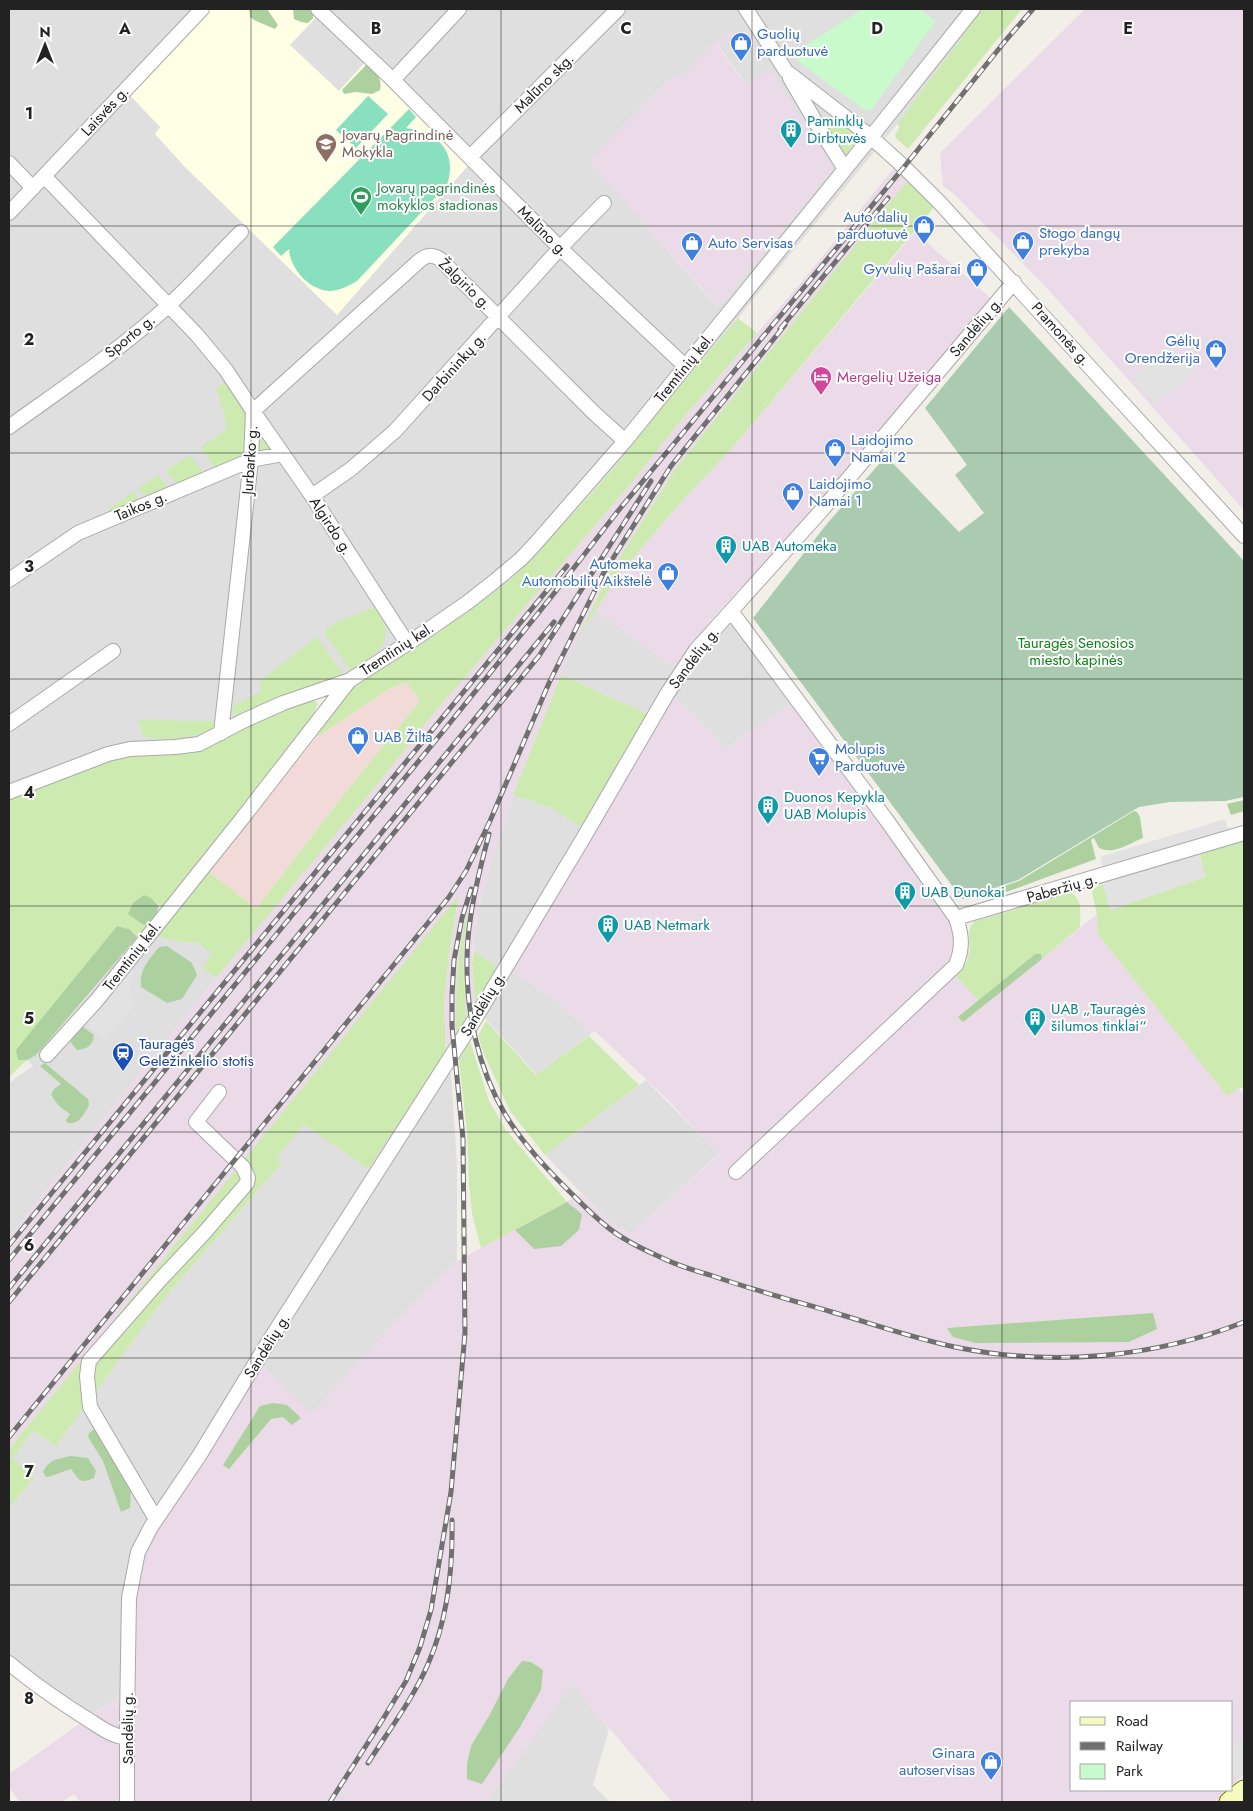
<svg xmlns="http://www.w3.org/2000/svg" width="1253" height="1811" font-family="Jost,sans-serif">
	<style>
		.residential { fill: #e0dfdf; fill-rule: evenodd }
		.commercial { fill: #f2dad9 }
		.industrial { fill: #ebdbe8 }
		.education { fill: #ffffe5 }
		.grass { fill: #cdebb0 }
		.forest { fill: #add19e }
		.cemetery { fill: #aacbaf }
		.park { fill: #c8facc }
		.pitch { fill: #88e0be }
		.parking { fill: #e2e2e2 }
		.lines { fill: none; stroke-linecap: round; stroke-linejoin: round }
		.street-casing { stroke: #a9a9a9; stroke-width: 16 }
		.secondary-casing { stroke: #707d05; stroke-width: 21 }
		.street { stroke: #fff; stroke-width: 14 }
		.secondary { stroke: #f7fabf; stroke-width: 19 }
		.rail-casing { stroke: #707070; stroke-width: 5 }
		.rail { stroke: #fff; stroke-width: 3; stroke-dasharray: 9; stroke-linecap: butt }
		.grid { fill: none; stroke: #222; stroke-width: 1; stroke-opacity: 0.55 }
		.labels { text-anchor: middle; stroke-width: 4; stroke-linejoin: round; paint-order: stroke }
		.shop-label { font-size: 15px; fill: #366cbe; stroke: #fff; text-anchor: start }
		.street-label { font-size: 15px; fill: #222; stroke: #fff }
		.culture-label { font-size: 15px; fill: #0d838f; stroke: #fff; text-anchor: start }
		.education-label { font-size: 15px; fill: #785e54; stroke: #fff; text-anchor: start }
		.leisure-label { font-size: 15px; fill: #27864d; stroke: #fff; text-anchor: start }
		.hotel-label { font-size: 15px; fill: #b23c85; stroke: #fff; text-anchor: start }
		.park-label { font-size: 15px; fill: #0c8416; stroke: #fff }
		.transit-label { font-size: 15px; fill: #164399; stroke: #fff; text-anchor: start }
		.grid-label { font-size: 16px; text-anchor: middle; font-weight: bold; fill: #222; stroke: #fff; stroke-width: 4; stroke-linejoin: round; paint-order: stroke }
	</style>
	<rect width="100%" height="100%" fill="#f2efe9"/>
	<!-- residential -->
	<path class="residential" d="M9 9H983L897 124 738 318 649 422 623 457 556 532 506 583 411 651 359 681 310 700 208 747 9 797ZM736 33 718 45 747 85 770 70 792 106 816 189 718 307 711 300 641 220 633 115 676 74 680 78 714 44Z
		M596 610 656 655 676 667 647 714 561 675 576 642Z
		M732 622 796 700 726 749 673 696 727 624Z
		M513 795 551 808 581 827 498 968 474 951V941L479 907 490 865Z
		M129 929 137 937 155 936 182 942 198 943 213 953 202 968 216 978 9 1237V1083L33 1066 27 1060H18Z
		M505 968 536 986 558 1002 592 1033 537 1075 479 1012Z
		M438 1065 451 1074 457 1164V1261L397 1321 311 1415 258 1362 127 1690 81 1722 9 1666V1508L34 1478 11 1458 33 1431 56 1446 166 1296 282 1163 275 1158 304 1124Z
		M646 1080 719 1154 631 1234 609 1222 545 1155Z
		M572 1683 609 1729 593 1785 610 1802H487Z"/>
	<!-- commercial -->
	<path class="commercial" d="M406 682 420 701 350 787 256 909 208 871 316 738 387 690Z"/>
	<!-- industrial -->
	<path class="industrial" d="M1085 9H1244V510L1045 286 953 193 943 186 940 153Z
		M734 30 736 33 718 46 735 70 747 85 770 69 792 106 834 168 718 307 589 161 633 115 676 74 680 77 714 44Z
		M894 168 908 180 676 468 608 576 561 675 513 795 490 865 479 907 474 941 472 964 475 1004 466 1018 463 958 467 915 459 959 456 999V1036L446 1053 444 1005 449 955 459 896 9 1449V1237L235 954 380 781 434 713 629 486 678 424 800 284Z
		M915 232 996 303 771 567 742 586 712 619 676 667 656 655 596 610 619 574 683 500 735 445Z
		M673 696 726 749 796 700 968 935 969 955 956 976 978 1001 958 1017 1027 971 1097 914V933L1227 1095 1239 1088 1244 1095V1774L1232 1786V1702H1072V1790H1228L1215 1802H672L572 1684 487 1802H80L74 1794 62 1802H20L9 1787V1774L127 1690 139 1553 257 1361 311 1414 397 1321 457 1261 581 1194 609 1222 631 1234 719 1155 669 1101 595 1031 592 1033 558 1002 536 986 505 968Z"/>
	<!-- education -->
	<path class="education" d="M202 9H318L321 12 290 45 339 91 369 58 473 160 337 315 184 166 155 134 160 127 125 90Z"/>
	<!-- grass -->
	<path class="grass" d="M983 9H1022L908 149 896 138 895 135 900 127 897 124Z
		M830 117 835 118 857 135V141L845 156 825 126 827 119Z
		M908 180 935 205 931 211 735 445 683 500 619 574 576 642 608 576 676 468Z
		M738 318 757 333 678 424 629 486 434 713 380 781 216 978 202 968 212 953 198 943 182 942 155 936 208 871 256 909 350 787 420 701 406 682 387 690 316 738 327 719 359 681 411 651 442 630 506 583 520 570 590 495 623 457 649 422Z
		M226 381 247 415 244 456 216 469 201 447 227 429 224 413 216 389Z
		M258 430 274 451 258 454Z
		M190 455 203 472 178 484 165 471Z
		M159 475 167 488 147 497 138 488Z
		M133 492 140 500 111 513 109 509Z
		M375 607C378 612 382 618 384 624 392 649 367 659 350 670L325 634 326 629 337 622Z
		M317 637 343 674 307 688 277 697 240 715H235L232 711 233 706 260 692 261 680Z
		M561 675 647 714 581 827 551 808 513 795Z
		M310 700 315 701 318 704 308 724 163 908 151 898 148 926 137 937 129 929 117 926 17 1050 18 1060H27L9 1077V797L121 756 208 747 275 713Z
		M138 720 212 721 214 723V729C191 738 168 743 143 736Z
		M1244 838V1088H1239L1227 1096 1097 933V914L1092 892 1096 887 1103 884 1110 910 1205 877 1200 855Z
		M1071 893C1083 898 1080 916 1080 927L1042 959 1041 954H1035L978 1001 956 976C961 970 967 963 969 955 972 943 964 931 975 921Z
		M459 895 449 955 444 1005 446 1053 368 1169 304 1124 276 1158 282 1163 166 1296 56 1446 33 1431 12 1458 34 1478 9 1508V1449Z
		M468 910 463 958 466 1018 456 1036C455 993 457 951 468 910Z
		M474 951 498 968 475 1004 472 964Z
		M486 1021 536 1075 589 1036 639 1085 545 1155 510 1111 484 1054 478 1036Z
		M470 1041 489 1101 506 1130 567 1202 481 1248 472 1214 469 1184 467 1132 459 1060Z"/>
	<!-- forest -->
	<path class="forest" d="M249 9H267L278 25 275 29 256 21 250 17Z
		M293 9H309L313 12V18L308 23 301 22 294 19Z
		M367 64C375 70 383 79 380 90L372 94 356 92 344 94 342 90Z
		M1244 800V811L1231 815 1227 804Z
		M1134 811 1137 812 1140 817 1143 838C1128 844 1114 855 1099 848L1094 838 1091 840 1096 859 998 895 996 889 1019 881Z
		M144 895 151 898 159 906 157 912 148 926 142 924 128 914 133 903Z
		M117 926 129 929 137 937 36 1055 27 1060H18L16 1050Z
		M167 946 192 963 197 975 182 999 167 1003 141 987C139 969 149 960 159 947Z
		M1035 954H1041L1042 959 963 1022 958 1017Z
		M83 1027 94 1035C93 1046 87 1049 77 1050L71 1043C71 1035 75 1029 83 1027Z
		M45 1063 88 1099 89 1105C84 1114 79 1125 68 1123L66 1120 70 1114C61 1108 56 1104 51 1094L54 1089 61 1084 40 1066Z
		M567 1202 582 1214 579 1230 561 1246 534 1249 515 1230Z
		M1153 1313 1157 1329 1129 1342 975 1343 953 1337 947 1328Z
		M273 1403 287 1405 301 1418 292 1425 283 1417 271 1419 229 1469 223 1465 260 1406Z
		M93 1430 98 1431 131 1487 130 1508 121 1512 103 1461 88 1437 89 1433Z
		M71 1456 88 1458 96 1471 94 1478C79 1485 79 1479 71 1469 62 1471 55 1476 46 1477L43 1472C49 1459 58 1459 71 1456Z
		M522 1661 531 1662 543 1670 541 1690 520 1727 482 1784 467 1779V1764L471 1746 489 1716 508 1679Z"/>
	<!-- cemetery -->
	<path class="cemetery" d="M1009 307 1244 561V797L1225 801 1170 802 1139 807 1018 880 962 899 753 618 826 525 886 456 959 532 984 513 955 475 967 465 925 408Z"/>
	<!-- park -->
	<path class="park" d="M863 9H919L936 21 871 110H865L804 66 792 54Z"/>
	<!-- pitch -->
	<path class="pitch" d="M368 96 388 114 356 148 336 130Z
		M409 109 416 117 406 128C438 133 458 151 447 185L357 281C349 286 340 290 331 291 310 291 290 269 289 249L281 256 273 247Z"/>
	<!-- parking -->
	<path class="parking" d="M1171 343 1195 371 1156 405 1131 378Z
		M1225 819 1231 837 1197 848 1206 877 1110 910 1101 877 1106 875 1100 857Z
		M119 960 134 973 128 995 137 1002 105 1040 75 1015Z
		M1243 1735 1244 1774 1241 1777 1235 1776 1232 1772V1750Z"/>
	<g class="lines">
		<!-- street casing -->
		<g class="street-casing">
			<path id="street" d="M318 9 393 80 560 248 685 366
				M746 9 786 71 871 137 904 167 940 203 1244 536
				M790 78 818 126 845 169
				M393 80 459 9
				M470 157 618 9
				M9 163 33 188
				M44 176 197 335 226 370 253 411 251 460 221 733
				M9 213 202 9
				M9 427C63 388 120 350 169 305 194 282 217 256 241 232
				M312 496 351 469 395 431 560 248 604 203
				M9 580 78 533 251 460 283 454
				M731 611 885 818 956 918 1244 833
				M407 643 312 496 253 411 419 261C426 255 431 254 440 259L594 413 625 441
				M9 724 113 651
				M9 792 108 754 130 749 175 747 199 744 243 721 283 703 350 680 416 638 468 602 496 580 521 559 536 543 625 441 871 137 973 9
				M47 1055 97 1000 241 820 349 681
				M736 1172 956 965C963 948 962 935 956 918
				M156 1519 90 1407 87 1376 89 1361 159 1281 204 1233 247 1183 248 1178 243 1167 196 1122 219 1092
				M9 1663C35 1685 63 1704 92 1722 104 1730 113 1736 127 1738
				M127 1802V1720L129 1598 138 1552 151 1527 199 1456 269 1341 473 1022 584 837 667 694 696 650 821 511 1014 282"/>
		</g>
		<!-- secondary casing -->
		<g class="secondary-casing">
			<path id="secondary" d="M1229 1802 1244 1790"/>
		</g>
		<!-- street -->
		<use href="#street" class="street"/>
		<!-- secondary -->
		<use href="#secondary" class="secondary"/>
		<!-- rail casing -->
		<g class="rail-casing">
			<path id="rail" d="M780 329 888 198
				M489 834C479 872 467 920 467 959 466 1012 478 1068 505 1114 521 1141 543 1165 565 1187 578 1200 591 1214 605 1225 620 1238 640 1248 658 1256 674 1264 692 1270 710 1275 750 1289 791 1300 832 1312 873 1324 913 1338 955 1347 1051 1367 1154 1358 1244 1322
				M9 1245 567 566
				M9 1260 445 729 552 596 618 511 904 167 1006 40 1033 9
				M9 1288 554 622
				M9 1302 539 656 651 481
				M9 1437 449 897 466 871 490 821 549 683 603 574 671 466 785 325
				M368 1763C389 1730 413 1699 428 1664 448 1619 453 1569 452 1520
				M330 1802 383 1719 406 1681 420 1647 431 1610 451 1492 465 1333 463 1139 452 1026V995L454 960 462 918 471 889"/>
		</g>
		<!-- rail -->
		<use href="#rail" class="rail"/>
	</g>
	<!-- grid -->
	<path class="grid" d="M251 9V1802M501 9V1802M752 9V1802M1002 9V1802M9 226H1244M9 453H1244M9 679H1244M9 906H1244M9 1132H1244M9 1358H1244M9 1585H1244"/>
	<!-- icons -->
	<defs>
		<g id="shop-pin" transform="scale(1.125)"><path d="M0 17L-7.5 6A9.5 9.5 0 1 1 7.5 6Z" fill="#3f7fe0" stroke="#fff"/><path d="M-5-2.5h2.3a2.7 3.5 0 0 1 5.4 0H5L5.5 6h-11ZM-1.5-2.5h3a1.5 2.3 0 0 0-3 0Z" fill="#fff"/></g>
		<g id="building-pin" transform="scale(1.125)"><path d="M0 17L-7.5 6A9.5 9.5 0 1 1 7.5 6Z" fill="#0f9aa8" stroke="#fff"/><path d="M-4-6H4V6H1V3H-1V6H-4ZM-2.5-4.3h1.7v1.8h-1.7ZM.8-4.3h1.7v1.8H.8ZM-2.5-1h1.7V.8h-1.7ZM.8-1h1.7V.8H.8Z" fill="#fff"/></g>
		<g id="school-pin" transform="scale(1.125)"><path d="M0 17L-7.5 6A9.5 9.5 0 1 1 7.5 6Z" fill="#8d6e63" stroke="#fff"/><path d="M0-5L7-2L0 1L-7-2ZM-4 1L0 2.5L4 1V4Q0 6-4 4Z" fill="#fff"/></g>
		<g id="stadium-pin" transform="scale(1.125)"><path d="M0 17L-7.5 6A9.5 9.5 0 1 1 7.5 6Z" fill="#2e9e5b" stroke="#fff"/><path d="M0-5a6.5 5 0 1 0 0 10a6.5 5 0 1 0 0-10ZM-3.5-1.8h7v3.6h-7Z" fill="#fff"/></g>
		<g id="hotel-pin" transform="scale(1.125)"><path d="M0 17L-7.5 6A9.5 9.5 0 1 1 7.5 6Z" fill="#d1479c" stroke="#fff"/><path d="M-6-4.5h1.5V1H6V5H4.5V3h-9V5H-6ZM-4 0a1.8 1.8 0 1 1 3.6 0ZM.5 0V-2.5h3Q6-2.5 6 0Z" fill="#fff"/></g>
		<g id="supermarket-pin" transform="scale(1.125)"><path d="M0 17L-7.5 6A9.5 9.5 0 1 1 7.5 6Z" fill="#3f7fe0" stroke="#fff"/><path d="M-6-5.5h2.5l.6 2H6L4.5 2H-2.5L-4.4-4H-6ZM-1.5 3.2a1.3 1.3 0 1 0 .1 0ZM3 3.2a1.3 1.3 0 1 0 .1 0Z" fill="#fff"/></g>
		<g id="station-pin" transform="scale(1.125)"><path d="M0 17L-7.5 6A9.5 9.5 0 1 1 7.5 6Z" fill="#1a4fb4" stroke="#fff"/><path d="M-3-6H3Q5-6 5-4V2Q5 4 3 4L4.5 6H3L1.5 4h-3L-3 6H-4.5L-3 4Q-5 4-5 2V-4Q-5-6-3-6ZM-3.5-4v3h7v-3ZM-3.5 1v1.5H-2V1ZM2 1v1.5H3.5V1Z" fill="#fff"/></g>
	</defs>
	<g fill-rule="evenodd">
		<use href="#shop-pin" x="741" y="43"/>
		<use href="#building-pin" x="791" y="130"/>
		<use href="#school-pin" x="326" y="144"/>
		<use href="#stadium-pin" x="361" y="197"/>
		<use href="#shop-pin" x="924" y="226"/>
		<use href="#shop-pin" x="1023" y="242"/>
		<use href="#shop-pin" x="692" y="243"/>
		<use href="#shop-pin" x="977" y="269"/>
		<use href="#shop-pin" x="1216" y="350"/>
		<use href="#hotel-pin" x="821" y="377"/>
		<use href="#shop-pin" x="835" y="449"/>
		<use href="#shop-pin" x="793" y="493"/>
		<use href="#building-pin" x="726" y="546"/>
		<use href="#shop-pin" x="668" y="573"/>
		<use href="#shop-pin" x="358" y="737"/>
		<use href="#supermarket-pin" x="819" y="758"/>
		<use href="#building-pin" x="768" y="806"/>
		<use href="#building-pin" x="905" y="892"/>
		<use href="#building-pin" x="608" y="925"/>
		<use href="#building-pin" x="1035" y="1018"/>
		<use href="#station-pin" x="123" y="1053"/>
		<use href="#shop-pin" x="991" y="1762"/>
	</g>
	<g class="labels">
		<!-- shop labels -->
		<g class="shop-label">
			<text x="757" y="39">Guolių<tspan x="757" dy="17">parduotuvė</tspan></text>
			<text x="908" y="222" text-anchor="end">Auto dalių<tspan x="908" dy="17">parduotuvė</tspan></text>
			<text x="1039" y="238">Stogo dangų<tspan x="1039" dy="17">prekyba</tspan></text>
			<text x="708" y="248">Auto Servisas</text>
			<text x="961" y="274" text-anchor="end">Gyvulių Pašarai</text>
			<text x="1200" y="346" text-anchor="end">Gėlių<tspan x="1200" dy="17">Orendžerija</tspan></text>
			<text x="851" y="445">Laidojimo<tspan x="851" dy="17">Namai 2</tspan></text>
			<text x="809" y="489">Laidojimo<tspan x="809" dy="17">Namai 1</tspan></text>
			<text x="652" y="569" text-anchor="end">Automeka<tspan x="652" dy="17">Automobilių Aikštelė</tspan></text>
			<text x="374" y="742">UAB Žilta</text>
			<text x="835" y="754">Molupis<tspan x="835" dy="17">Parduotuvė</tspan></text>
			<text x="975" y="1758" text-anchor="end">Ginara<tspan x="975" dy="17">autoservisas</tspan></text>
		</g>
		<!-- street labels -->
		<g class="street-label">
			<text transform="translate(544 83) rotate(-45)" y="5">Malūno skg.</text>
			<text transform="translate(105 111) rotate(-47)" y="5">Laisvės g.</text>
			<text transform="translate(543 231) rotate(45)" y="5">Malūno g.</text>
			<text transform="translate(465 284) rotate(44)" y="5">Žalgirio g.</text>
			<text transform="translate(976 327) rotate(-50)" y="5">Sandėlių g.</text>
			<text transform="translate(1061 334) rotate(48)" y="5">Pramonės g.</text>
			<text transform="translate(130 336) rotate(-39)" y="5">Sporto g.</text>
			<text transform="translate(454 367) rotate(-48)" y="5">Darbininkų g.</text>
			<text transform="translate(684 368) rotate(-51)" y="5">Tremtinių kel.</text>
			<text transform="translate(250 460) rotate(-86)" y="5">Jurbarko g.</text>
			<text transform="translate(141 506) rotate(-23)" y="5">Taikos g.</text>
			<text transform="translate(331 526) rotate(57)" y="5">Algirdo g.</text>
			<text transform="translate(397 649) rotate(-33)" y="5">Tremtinių kel.</text>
			<text transform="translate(694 658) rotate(-53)" y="5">Sandėlių g.</text>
			<text transform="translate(1062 888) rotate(-16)" y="5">Paberžių g.</text>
			<text transform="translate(132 956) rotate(-52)" y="5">Tremtinių kel.</text>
			<text transform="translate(483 1004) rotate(-59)" y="5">Sandėlių g.</text>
			<text transform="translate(267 1346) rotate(-58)" y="5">Sandėlių g.</text>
			<text transform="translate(128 1728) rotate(-90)" y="5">Sandėlių g.</text>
		</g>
		<!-- culture labels -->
		<g class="culture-label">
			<text x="807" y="126">Paminklų<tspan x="807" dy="17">Dirbtuvės</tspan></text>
			<text x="742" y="551">UAB Automeka</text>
			<text x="784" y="802">Duonos Kepykla<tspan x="784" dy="17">UAB Molupis</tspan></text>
			<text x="921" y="897">UAB Dunokai</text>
			<text x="624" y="930">UAB Netmark</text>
			<text x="1051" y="1014">UAB „Tauragės<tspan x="1051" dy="17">šilumos tinklai“</tspan></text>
		</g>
		<!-- education labels -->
		<g class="education-label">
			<text x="342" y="140">Jovarų Pagrindinė<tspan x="342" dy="17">Mokykla</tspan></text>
		</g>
		<!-- leisure labels -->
		<g class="leisure-label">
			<text x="377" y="193">Jovarų pagrindinės<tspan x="377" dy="17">mokyklos stadionas</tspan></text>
		</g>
		<!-- hotel labels -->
		<g class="hotel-label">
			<text x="837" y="382">Mergelių Užeiga</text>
		</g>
		<!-- park labels -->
		<g class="park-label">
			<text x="1076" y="648">Tauragės Senosios<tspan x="1076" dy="17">miesto kapinės</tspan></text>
		</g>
		<!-- transit labels -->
		<g class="transit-label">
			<text x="139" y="1049">Tauragės<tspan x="139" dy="17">Geležinkelio stotis</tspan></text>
		</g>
	</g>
	<g class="grid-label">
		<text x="125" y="34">A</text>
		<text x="376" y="34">B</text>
		<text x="626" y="34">C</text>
		<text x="877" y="34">D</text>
		<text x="1128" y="34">E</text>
		<text x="29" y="119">1</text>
		<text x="29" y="345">2</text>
		<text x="29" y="572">3</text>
		<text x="29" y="798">4</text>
		<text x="29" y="1024">5</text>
		<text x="29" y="1251">6</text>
		<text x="29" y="1477">7</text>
		<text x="29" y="1704">8</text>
	</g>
	<!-- border -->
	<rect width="1253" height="1811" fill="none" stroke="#222222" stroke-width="20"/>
	<!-- legend -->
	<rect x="1070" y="1701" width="162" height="90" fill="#ffffff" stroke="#a7a7a7"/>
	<rect x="1080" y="1717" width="25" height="8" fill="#f7fabf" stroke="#a7a7a7"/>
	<text x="1116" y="1726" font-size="15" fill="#222222">Road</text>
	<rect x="1080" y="1742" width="25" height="8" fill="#707070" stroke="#a7a7a7"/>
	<text x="1116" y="1751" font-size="15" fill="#222222">Railway</text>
	<rect x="1080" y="1764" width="25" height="15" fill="#c8facc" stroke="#a7a7a7"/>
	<text x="1116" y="1776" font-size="15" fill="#222222">Park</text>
	<!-- north arrow -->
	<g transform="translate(45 45)" stroke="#ffffff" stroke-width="4" paint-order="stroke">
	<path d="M0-4L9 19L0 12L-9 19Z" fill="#222222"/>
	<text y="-8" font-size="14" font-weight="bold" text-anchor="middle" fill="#222222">N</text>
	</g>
</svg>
